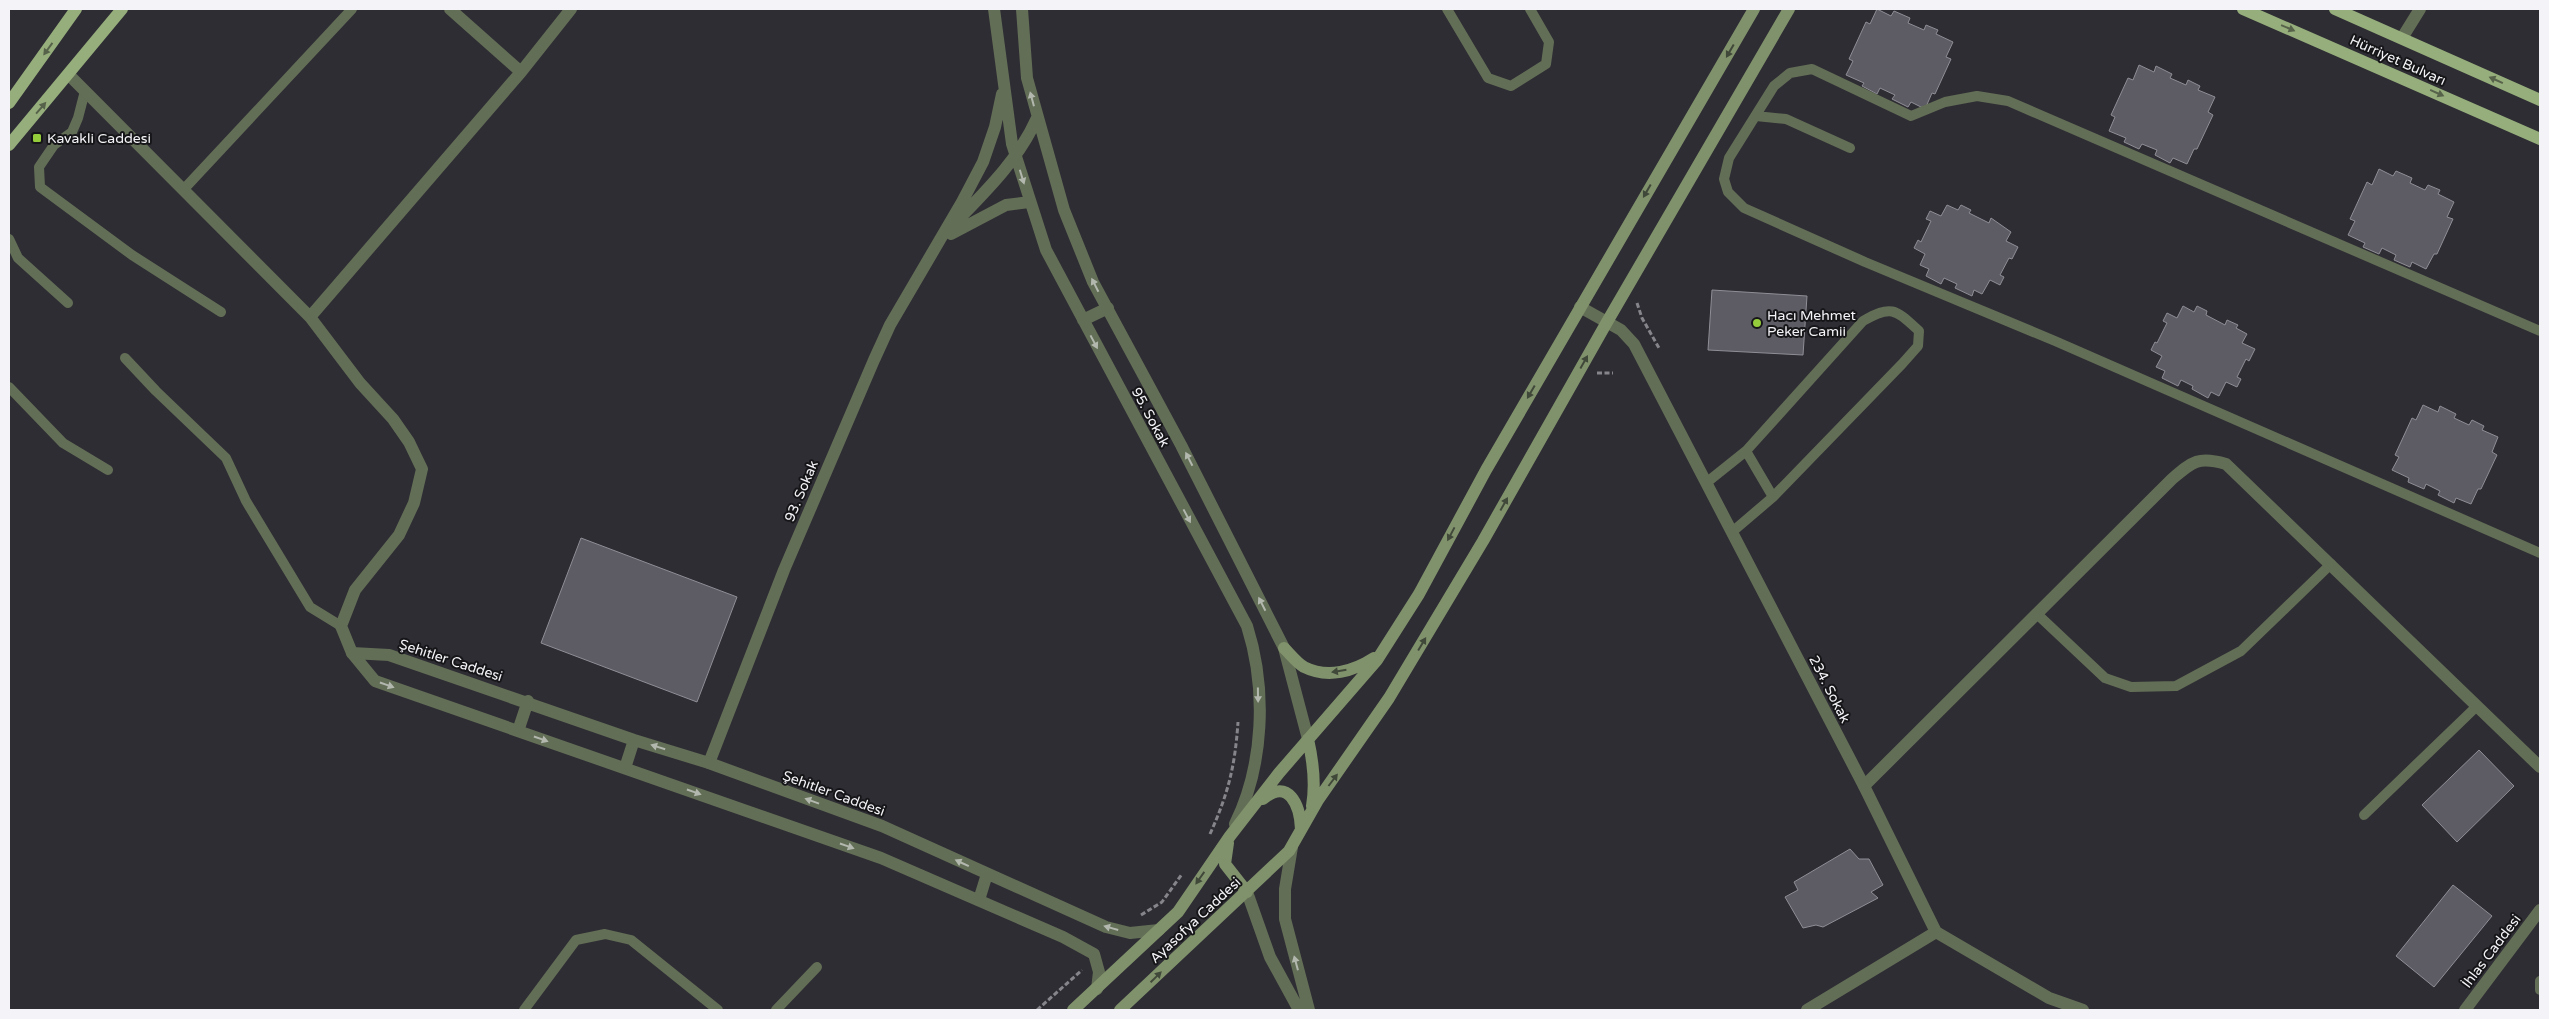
<svg xmlns="http://www.w3.org/2000/svg" width="2549" height="1019" font-family="'Varela Round',sans-serif">
	<style>
		.building { fill: #5d5c64; stroke: #8f8e96 }
		.lines { fill: none; stroke-linecap: round; stroke-linejoin: round }
		.path { stroke: #86858b; stroke-width: 3; stroke-dasharray: 5 2.5; stroke-linecap: butt }
		.service { stroke: #636e56; stroke-width: 10 }
		.minor { stroke: #636e56; stroke-width: 12 }
		.tertiary { stroke: #636e56; stroke-width: 12 }
		.secondary { stroke: #80926b; stroke-width: 12 }
		.primary { stroke: #96ae7b; stroke-width: 12 }
		.oneway { fill: #56624a }
		.oneway2 { fill: #40483a }
		.oneway3 { fill: #b3b8af }
		.poi-dot { fill: #95cc3b; stroke: #161619; stroke-width: 2 }
		.labels { text-anchor: middle; stroke-width: 4; stroke-linejoin: round; paint-order: stroke }
		.street-label { font-size: 14px; fill: #f4f4f8; stroke: #161619 }
		.poi-label { font-size: 14px; fill: #f4f4f8; stroke: #161619; text-anchor: start }
	</style>
	<rect width="100%" height="100%" fill="#2e2d34"/>
	<!-- building -->
	<path class="building" d="M1877 9 1891 16 1894 11 1910 18 1908 23 1924 30 1926 25 1938 30 1936 34 1953 42 1946 57 1951 59 1935 94 1932 93 1925 109 1911 102 1908 107 1892 99 1895 95 1880 88 1877 94 1862 86 1864 83 1846 75 1853 61 1849 59 1866 22 1870 24Z
		M2139 65 2154 72 2156 66 2172 74 2170 78 2186 85 2188 80 2200 86 2198 90 2215 97 2208 112 2213 115 2197 149H2194L2187 164 2173 158 2170 163 2155 155 2157 150 2142 144 2139 149 2124 142 2126 138 2109 131 2115 117 2111 115 2128 78 2133 80Z
		M2379 169 2393 176 2396 171 2412 178 2410 183 2425 190 2428 185 2440 190 2438 194 2454 202 2447 217 2453 219 2437 254H2434L2426 269 2412 262 2410 267 2394 260 2396 255 2382 248 2379 254 2363 247 2365 243 2348 235 2355 221 2350 219 2367 182 2372 185Z
		M1947 205 1958 210 1961 205 1971 210 1969 213 1989 223 1991 218 2011 232 2006 241 2018 247 2012 259 2009 258 2000 275 2004 277 2000 285 1990 280 1982 294 1974 290 1972 296 1955 288 1957 284 1944 278 1941 284 1926 276 1929 269 1920 265 1925 254 1914 248 1918 240 1921 242 1931 221 1926 219 1930 211 1941 216Z
		M1712 290 1807 296 1803 355 1708 350Z
		M2183 306 2194 312 2197 306 2207 311 2206 315 2225 325 2227 320 2238 325 2236 328 2247 334 2242 343 2255 349 2249 361 2246 359 2237 377 2241 379 2237 387 2226 382 2219 396 2211 392 2208 398 2192 389 2193 386 2181 380 2178 386 2162 378 2165 371 2156 367 2162 356 2151 350 2155 342 2157 343 2167 323 2163 321 2167 313 2177 318Z
		M2423 405 2438 412 2440 406 2456 414 2454 418 2469 425 2472 420 2484 426 2482 430 2498 437 2492 452 2497 455 2481 489H2478L2471 504 2456 498 2454 503 2438 495 2440 491 2426 484 2424 489 2408 482 2409 478 2392 470 2399 457 2395 455 2412 418 2416 420Z
		M581 538 737 597 697 702 541 643Z
		M2479 750 2514 786 2457 842 2422 805Z
		M1850 849 1859 859H1869L1883 885 1871 892 1878 898 1823 927 1816 925 1803 928 1785 897 1798 890 1794 882Z
		M2453 885 2492 916 2434 987 2396 956Z"/>
	<g class="lines">
		<!-- path -->
		<path class="path" d="M1637 303 1642 318 1659 348
			M1597 373H1613
			M1210 834C1228 794 1235 767 1238 722
			M1141 915 1162 902 1182 874
			M1037 1010 1082 970"/>
		<!-- service -->
		<path class="service" d="M1447 9 1488 78 1511 86 1546 64 1549 42 1530 9
			M85 91 78 118 72 132 54 145 39 167 40 187 132 255 221 312
			M1756 116 1786 119 1850 148
			M184 189 352 9
			M9 239 18 258 68 303
			M2540 331 2008 101 1977 96 1945 102 1911 116 1812 69 1790 73 1774 86 1729 158 1724 179 1728 192 1744 208 1865 262 2055 341 2540 553
			M125 358 156 391 226 458 246 501 310 607 341 626
			M9 387 63 443 108 470
			M1746 451 1773 497
			M1706 483 1746 451 1863 321C1892 304 1896 310 1919 331L1918 346 1902 364 1773 497 1732 532
			M2037 614 2105 678 2131 687 2176 686 2241 651 2331 564
			M2364 815 2477 706
			M2540 981V990
			M524 1010 576 940 605 934 631 940 718 1010
			M776 1010 817 967"/>
		<!-- minor -->
		<path class="minor" d="M450 9 521 72
			M994 9 1012 144 1046 250 1247 626C1267 689 1264 765 1235 824
			M1022 9 1027 78 1064 210 1093 282 1181 445 1284 648 1308 739
			M2402 38 2420 9
			M69 75 310 317 360 383 393 419 409 442 422 469 414 503 399 535 355 590 341 626 352 653
			M955 223C986 191 1019 159 1037 118
			M951 234 1006 205 1029 202
			M310 317 521 72 571 9
			M1083 320 1108 308
			M709 763 784 570 874 360 890 325 962 202 983 162 995 127 1002 94
			M1864 786 2172 479C2193 461 2199 456 2226 464L2540 767
			M1292 847 1285 889V919L1309 1010
			M1247 892 1270 957 1299 1010
			M1807 1010 1936 932"/>
		<!-- tertiary -->
		<path class="tertiary" d="M1580 307 1621 330 1634 344 1864 786 1936 932 2049 998 2083 1010
			M352 653 389 655 634 740 709 763 882 826 1106 927 1130 933 1159 930
			M352 653 375 681 881 858 1063 937 1094 954 1099 972 1097 989
			M518 731 528 701
			M625 768 634 740
			M979 900 987 874
			M2465 1010 2540 910"/>
		<!-- secondary -->
		<path class="secondary" d="M1284 648C1290 654 1297 663 1304 667 1328 679 1354 671 1374 658
			M1308 739C1313 761 1316 783 1312 806
			M1263 799C1289 777 1300 806 1301 829
			M1228 843 1225 864 1247 892
			M1073 1010 1178 912 1230 836 1279 773 1377 660 1419 594 1486 470 1754 9
			M1120 1010 1289 851 1318 800 1389 698 1483 541 1607 322 1789 9"/>
		<!-- primary -->
		<path class="primary" d="M2243 9 2540 139
			M2335 9 2540 100
			M9 103 76 9
			M9 145 122 9"/>
	</g>
	<!-- one-way arrows -->
	<defs><path id="oneway-solid" d="M-6-.8H1V-3.2L6.5 0L1 3.2V.8H-6Z" transform="scale(1.25)"/></defs>
	<g class="oneway">
		<use href="#oneway-solid" transform="translate(2288 28) rotate(23)"/>
		<use href="#oneway-solid" transform="translate(48 49) rotate(126)"/>
		<use href="#oneway-solid" transform="translate(2496 80) rotate(-156)"/>
		<use href="#oneway-solid" transform="translate(2437 93) rotate(24)"/>
		<use href="#oneway-solid" transform="translate(41 108) rotate(-49)"/>
	</g>
	<g class="oneway2">
		<use href="#oneway-solid" transform="translate(1730 51) rotate(120)"/>
		<use href="#oneway-solid" transform="translate(1647 191) rotate(120)"/>
		<use href="#oneway-solid" transform="translate(1584 362) rotate(-61)"/>
		<use href="#oneway-solid" transform="translate(1531 392) rotate(120)"/>
		<use href="#oneway-solid" transform="translate(1504 504) rotate(-61)"/>
		<use href="#oneway-solid" transform="translate(1451 534) rotate(118)"/>
		<use href="#oneway-solid" transform="translate(1422 644) rotate(-59)"/>
		<use href="#oneway-solid" transform="translate(1339 671) rotate(171)"/>
		<use href="#oneway-solid" transform="translate(1333 780) rotate(-53)"/>
		<use href="#oneway-solid" transform="translate(1200 878) rotate(125)"/>
		<use href="#oneway-solid" transform="translate(1156 977) rotate(-44)"/>
	</g>
	<g class="oneway3">
		<use href="#oneway-solid" transform="translate(1032 99) rotate(-105)"/>
		<use href="#oneway-solid" transform="translate(1022 177) rotate(73)"/>
		<use href="#oneway-solid" transform="translate(1095 285) rotate(-117)"/>
		<use href="#oneway-solid" transform="translate(1094 342) rotate(62)"/>
		<use href="#oneway-solid" transform="translate(1189 459) rotate(-117)"/>
		<use href="#oneway-solid" transform="translate(1187 516) rotate(62)"/>
		<use href="#oneway-solid" transform="translate(1262 604) rotate(-117)"/>
		<use href="#oneway-solid" transform="translate(387 685) rotate(19)"/>
		<use href="#oneway-solid" transform="translate(1258 695) rotate(89)"/>
		<use href="#oneway-solid" transform="translate(541 739) rotate(19)"/>
		<use href="#oneway-solid" transform="translate(658 747) rotate(-163)"/>
		<use href="#oneway-solid" transform="translate(694 792) rotate(19)"/>
		<use href="#oneway-solid" transform="translate(812 801) rotate(-160)"/>
		<use href="#oneway-solid" transform="translate(847 846) rotate(19)"/>
		<use href="#oneway-solid" transform="translate(962 863) rotate(-155)"/>
		<use href="#oneway-solid" transform="translate(1111 928) rotate(-164)"/>
		<use href="#oneway-solid" transform="translate(1296 963) rotate(-105)"/>
	</g>
	<!-- markers -->
	<g class="poi-dot">
		<rect x="32" y="133" width="10" height="10" rx="2.5"/>
		<circle cx="1757" cy="323" r="5"/>
	</g>
	<g class="labels">
		<!-- street labels -->
		<g class="street-label">
			<text transform="translate(2398 60) rotate(24)" y="5">Hürriyet Bulvarı</text>
			<text transform="translate(1151 417) rotate(62)" y="5">95. Sokak</text>
			<text transform="translate(801 491) rotate(-67)" y="5">93. Sokak</text>
			<text transform="translate(451 660) rotate(18)" y="5">Şehitler Caddesi</text>
			<text transform="translate(1830 689) rotate(63)" y="5">234. Sokak</text>
			<text transform="translate(834 793) rotate(20)" y="5">Şehitler Caddesi</text>
			<text transform="translate(1195 920) rotate(-43)" y="5">Ayasofya Caddesi</text>
			<text transform="translate(2491 951) rotate(-53)" y="5">İhlas Caddesi</text>
		</g>
		<!-- poi labels -->
		<g class="poi-label">
			<text x="47" y="143">Kavakli Caddesi</text>
			<text x="1767" y="320">Hacı Mehmet<tspan x="1767" dy="16">Peker Camii</tspan></text>
		</g>
	</g>
	<!-- border -->
	<rect width="2549" height="1019" fill="none" stroke="#f4f4f8" stroke-width="20"/>
</svg>
